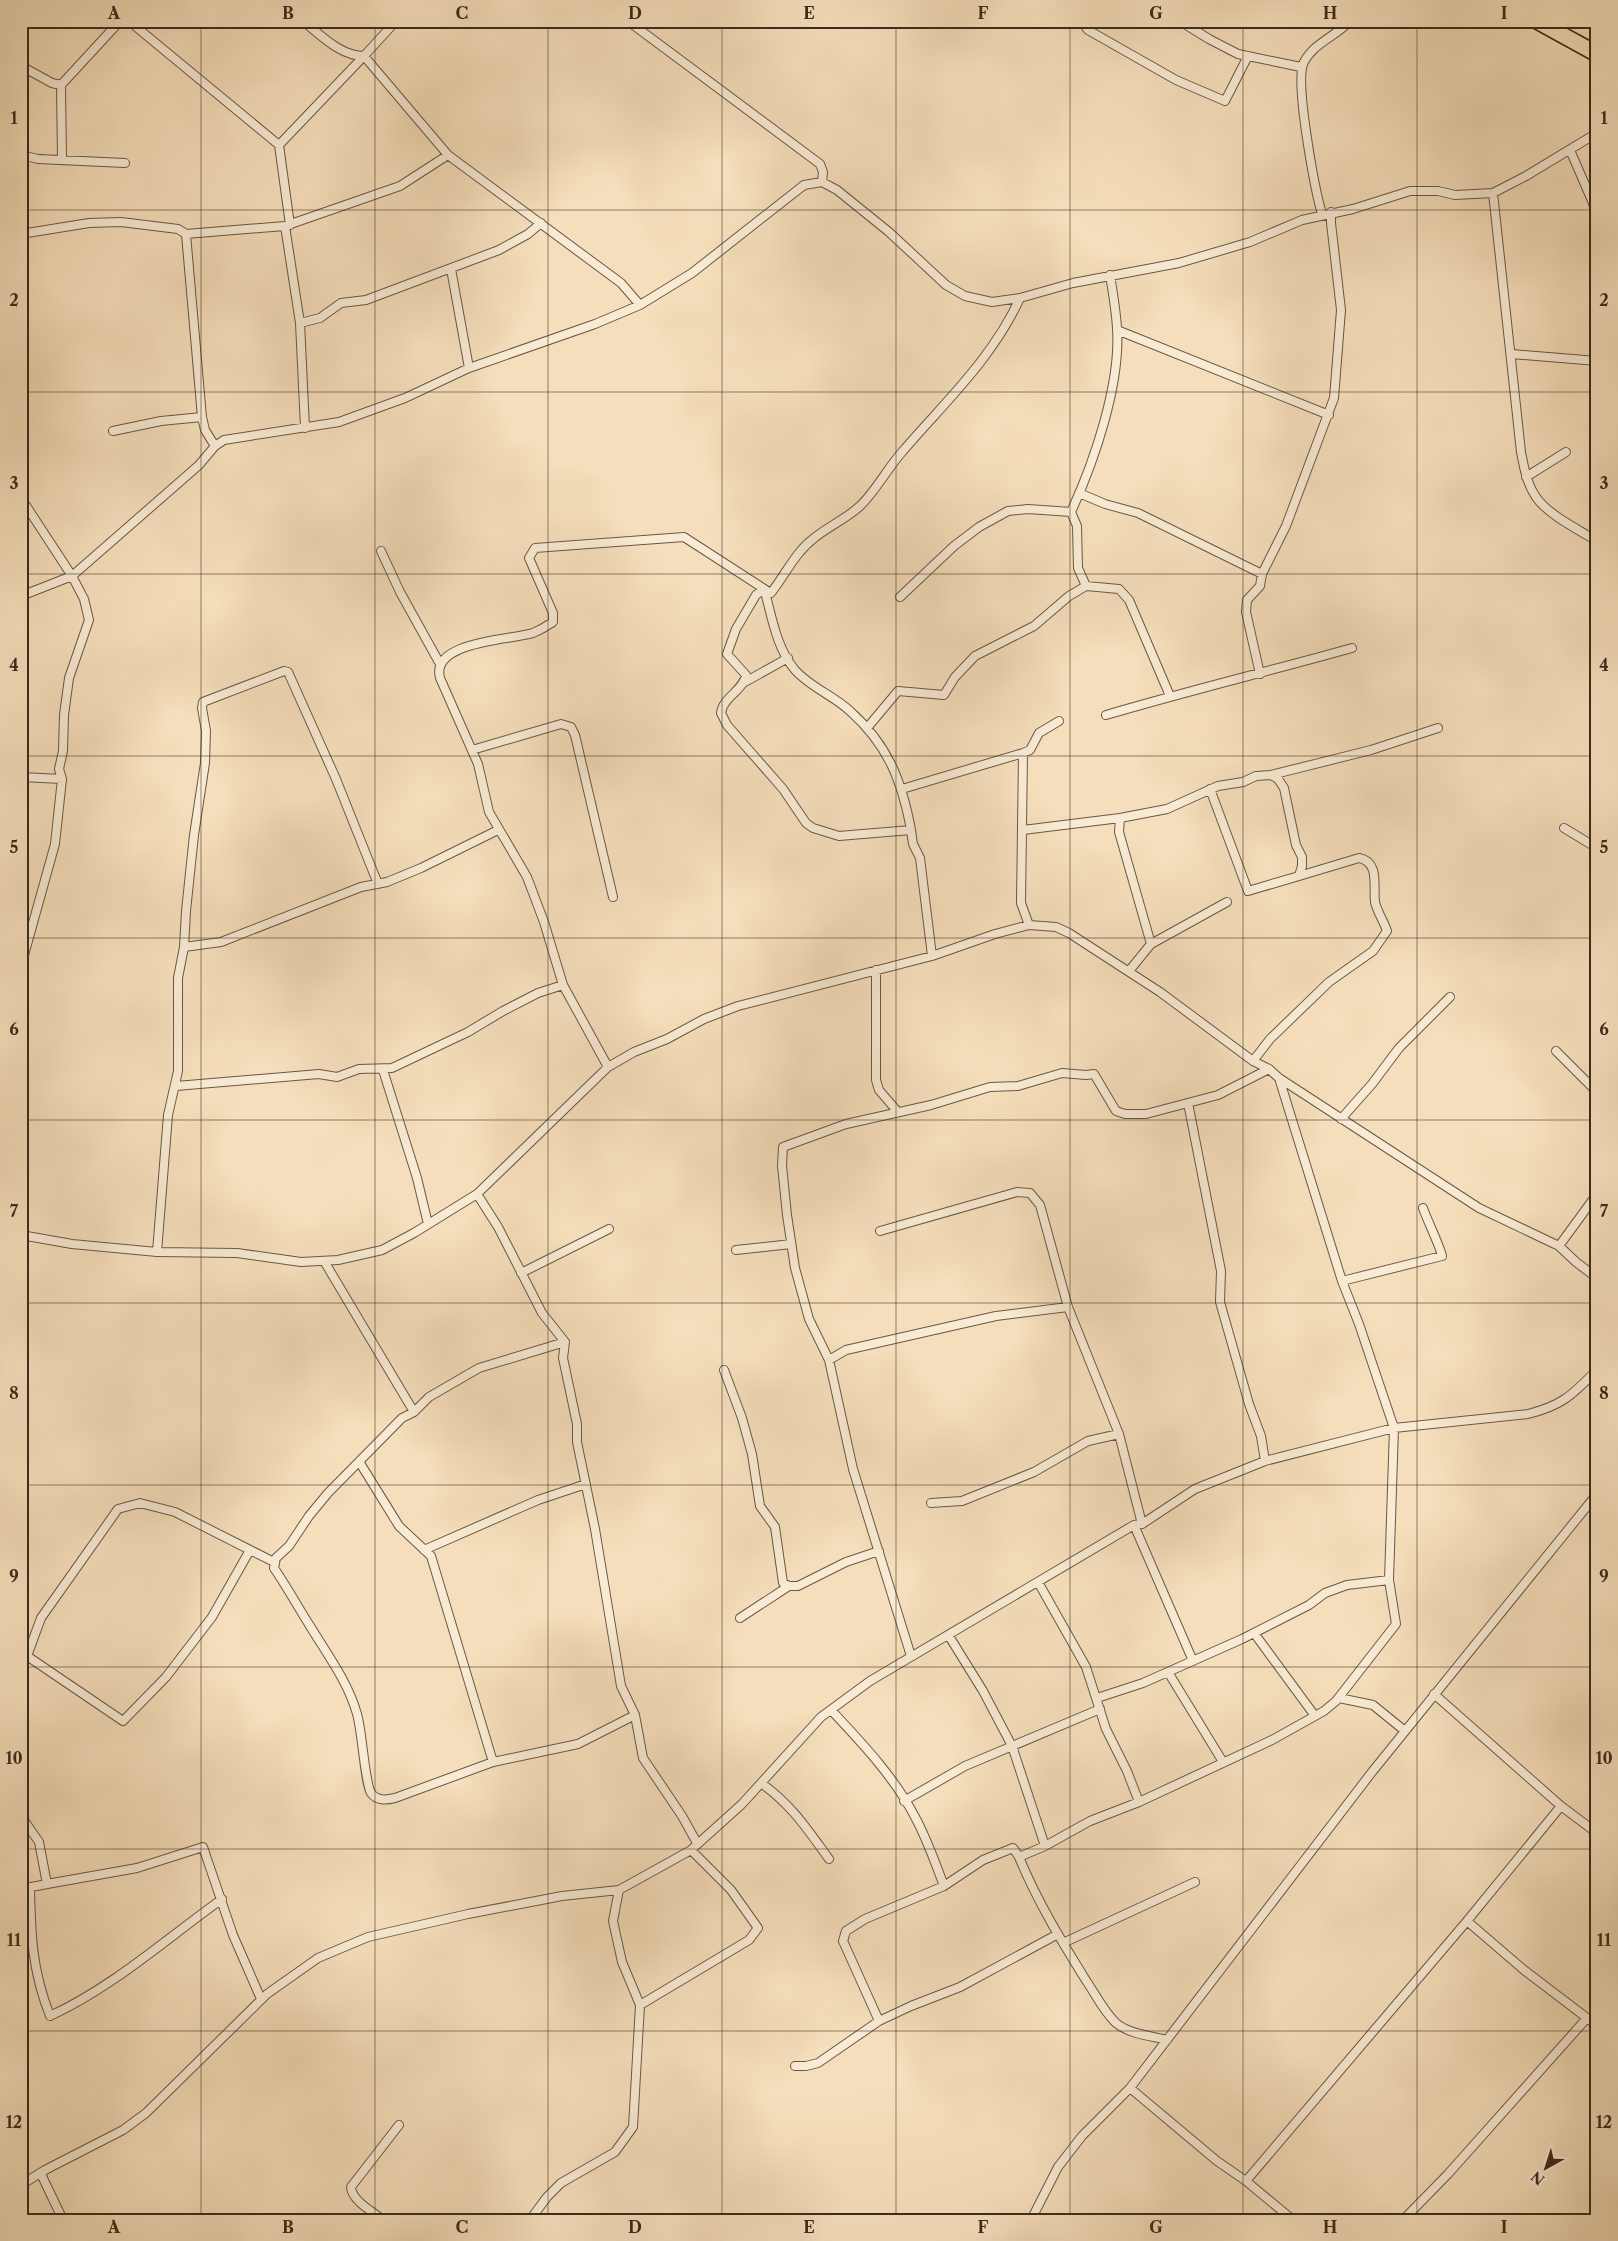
<svg xmlns="http://www.w3.org/2000/svg" width="1618" height="2241" font-family="'Libre Caslon Text',serif">
	<style>
		.lines { fill: none; stroke-linecap: round; stroke-linejoin: round }
		.street-casing { stroke: #6b5744; stroke-width: 10 }
		.highway-casing { stroke: #3d2a1c; stroke-width: 18 }
		.street { stroke: #f8ead3; stroke-width: 8 }
		.highway { stroke: #f5debb; stroke-width: 15 }
		.grid { fill: none; stroke: #3d2a1c; stroke-width: 1; stroke-opacity: 0.55 }
		.neatline { fill: none; stroke: #3d2a1c; stroke-width: 2 }
		.grid-label { font-size: 16px; text-anchor: middle; font-weight: bold; fill: #3d2a1c }
	</style>
	<rect width="100%" height="100%" fill="#f5debb"/>
	<filter id="stains"><feTurbulence type="fractalNoise" baseFrequency=".004" numOctaves="4"/><feColorMatrix values="0 0 0 0 .2 0 0 0 0 .09 0 0 0 0 .02 0 0 0 .5 -.17"/></filter>
	<radialGradient id="worn" r=".72"><stop offset=".6" stop-color="#630" stop-opacity="0"/><stop offset="1" stop-color="#630" stop-opacity=".3"/></radialGradient>
	<g class="lines">
		<!-- street casing -->
		<g class="street-casing">
			<path id="street" d="M129 21 279 145
				M396 21 364 56 448 155 621 283 640 305
				M628 21 820 164 823 172 822 182
				M1081 21 1088 30 1176 80 1225 101 1248 56
				M1180 21 1209 39 1238 54 1301 67
				M1193 29 1199 21
				M21 66 52 83 61 85 120 21
				M61 85 62 160
				M1570 150 1593 203 1597 219
				M21 155 38 159 125 163
				M1493 193 1521 452C1524 468 1527 484 1536 497 1547 514 1579 530 1597 541
				M1322 214C1315 190 1294 80 1304 62 1314 43 1336 36 1350 21
				M290 225 279 145 364 56C340 56 321 35 303 21
				M285 226 300 323 305 428
				M21 234 89 223 121 222 178 229 186 234 202 417 205 430 215 446
				M186 234 285 226 400 186 448 155
				M451 269 469 368
				M300 323 320 318 341 303 366 300 499 250 528 234 541 223
				M1117 330 1329 415
				M1512 354 1597 361
				M113 431 161 421 202 417
				M1526 477 1566 452
				M1079 493 1105 504 1138 513 1262 574 1286 526 1334 398 1341 310 1331 223V212
				M21 498 72 576 84 599 89 620 69 678 64 715 63 751 59 769 62 779 21 777
				M381 551 400 592 440 664
				M1086 586 1119 589 1129 600 1170 696
				M765 592C772 618 777 649 795 670 810 687 834 696 850 711 888 745 902 781 911 830
				M21 596 72 576 199 465 215 446 224 440 339 422 405 398 469 368 595 324 640 305 692 273 804 185 822 182 837 190 889 232 946 285 965 296 992 302 1020 298 1073 283 1179 263 1250 242 1302 220 1353 209 1410 191H1438L1455 195 1493 193 1526 176 1597 133
				M900 597 954 546 979 527 1008 511 1028 509 1071 512
				M1260 674 1246 612 1247 600 1260 586 1262 574
				M745 682 788 658
				M1106 715C1187 691 1270 671 1352 648
				M867 728 898 691 944 695 955 677 975 656 1034 626 1069 596 1086 586 1078 568 1077 526 1071 512C1094 462 1121 384 1117 328 1116 311 1113 293 1110 275
				M472 750 561 724 571 727 575 735 613 897
				M1271 775 1371 750 1438 728
				M902 789 1023 753
				M1210 789 1248 891 1299 876
				M1564 828 1597 848
				M1023 830 1120 818
				M1029 925 1021 903 1023 753 1030 750 1039 733 1059 721
				M1151 944 1227 902
				M184 947 221 942 361 887 387 882 421 868 498 830
				M932 956 920 858 913 844 911 830 839 836 813 828 806 823 783 789 727 725 721 713C723 697 743 691 746 675L727 654 736 629 756 595 760 592 771 593C785 575 795 553 813 539 827 527 846 519 860 506 875 492 887 469 902 452 944 403 993 358 1020 298
				M21 966 55 844 62 779
				M876 970V1080L879 1090 897 1111
				M1129 971 1151 944 1119 832 1120 818 1167 809 1218 786 1243 782 1256 776 1271 775 1278 779 1284 788 1296 845 1302 857V866L1299 876 1359 858C1380 862 1373 886 1375 902 1377 912 1384 921 1387 931L1373 951 1329 982 1270 1039 1253 1061
				M1556 1051 1597 1092
				M608 1067 563 985 544 922 527 877 489 812 478 764 440 678C430 641 512 640 533 633 540 630 547 626 553 622V613L529 558 535 548 684 537 769 592
				M383 1070 417 1178 428 1224
				M176 1086 319 1074 337 1077 359 1069 392 1068 468 1032 503 1011 538 993 563 985
				M1188 1103 1221 1271 1220 1302 1249 1404 1261 1436 1265 1461
				M1341 1119 1372 1084 1399 1048 1450 997
				M477 1194 498 1227 542 1313 565 1342 563 1358 577 1424V1442L595 1529 621 1686 635 1715 643 1758 682 1816 697 1843
				M880 1231 1017 1192 1030 1193 1040 1205 1068 1307 1119 1434 1142 1524
				M21 1235 72 1244 157 1252 237 1253 301 1262 338 1260 382 1250 414 1233 477 1194 608 1067 634 1052 667 1039 704 1019 738 1006 932 956 995 934 1029 925 1056 927 1069 933 1160 992 1253 1061 1269 1069 1279 1078 1479 1208 1559 1246 1576 1262 1597 1278
				M1559 1246 1597 1194
				M736 1250 791 1244
				M157 1252 168 1115 178 1071V978L184 947 186 911 194 835 205 763 206 731 202 708 203 702 284 671 288 672 336 779 378 884
				M324 1261 414 1412
				M521 1273 609 1229
				M1342 1281 1442 1256C1440 1246 1427 1220 1423 1208
				M565 1342 479 1368 429 1397 414 1412 402 1418 328 1493 309 1516 289 1546 276 1558 274 1568C287 1587 298 1607 310 1626 327 1654 348 1682 357 1714 362 1730 365 1784 371 1793 377 1801 386 1800 395 1798L493 1762 578 1744 635 1715
				M829 1360 846 1350 996 1316 1068 1307
				M724 1370 742 1418 752 1454 760 1506 775 1527 783 1583 789 1586H798L846 1562 879 1551
				M360 1463 399 1526 431 1556 493 1762
				M931 1503 962 1501 1034 1472 1088 1441 1119 1434
				M1134 1525 1193 1661
				M250 1550 212 1617 166 1677 123 1721 27 1656 41 1618 118 1509 140 1503 175 1512 274 1562
				M424 1550 538 1500 586 1484
				M1038 1582 1086 1667 1106 1729 1127 1771 1139 1802
				M740 1618 789 1586
				M1254 1633 1315 1716
				M949 1636 983 1691 1012 1746 1045 1846
				M911 1656 853 1469 829 1360 809 1319 795 1268 787 1215 782 1166 783 1147 846 1124 931 1105 990 1087 1018 1086 1062 1073 1086 1075 1094 1074 1116 1111 1125 1114H1146L1218 1095 1269 1069
				M21 1667 27 1656
				M1168 1672 1223 1762
				M1434 1694 1561 1806 1597 1833
				M1097 1698 1143 1683 1242 1639 1309 1605 1325 1593 1347 1585 1389 1580
				M1339 1698 1373 1705 1405 1731
				M832 1711C862 1743 895 1778 915 1817 927 1839 935 1862 944 1886
				M761 1783C792 1805 807 1829 829 1859
				M904 1801 965 1766 1100 1709
				M21 1816 39 1842 47 1884 21 1889
				M47 1884 137 1868 203 1847 233 1935 261 1999
				M30 1888C31 1936 32 1970 50 2016 113 1987 166 1939 222 1899
				M1467 1921 1561 1806
				M1063 1943 1195 1882
				M640 2005 749 1940 758 1928 731 1890 691 1850
				M1587 2018 1597 2026
				M879 2021 843 1941 846 1931 865 1919 944 1886 983 1860 1013 1848 1019 1857
				M1167 2040C1151 2036 1129 2034 1116 2023 1104 2012 1096 1995 1087 1982 1062 1942 1037 1901 1019 1857L1045 1846 1090 1821 1139 1802 1272 1740 1324 1711 1336 1701 1396 1624 1389 1580 1394 1428 1359 1324 1342 1281 1279 1078
				M795 2066H806L818 2063 879 2021 911 2006 960 1987 1058 1934
				M1130 2088 1217 2161 1246 2181 1293 2220
				M41 2174 63 2220
				M1246 2181 1467 1921 1524 1970 1587 2018 1448 2174 1403 2220
				M21 2185 45 2170 123 2130 146 2113 267 1994 318 1958 368 1937 468 1914 562 1896 619 1890 691 1850 742 1804 821 1717 870 1681 1134 1525 1142 1524 1195 1489 1265 1461 1394 1428 1528 1414C1563 1405 1572 1395 1597 1370
				M383 2220C372 2211 352 2201 351 2187L399 2125
				M530 2220 547 2197 561 2183 615 2152 633 2127 640 2005 622 1962 613 1921 619 1890
				M1031 2220 1058 2167 1082 2136 1130 2088 1372 1772 1597 1494"/>
		</g>
		<!-- highway casing -->
		<g class="highway-casing">
			<path id="highway" d="M1537 21 1597 54
				M1571 21 1597 35"/>
		</g>
		<!-- street -->
		<use href="#street" class="street"/>
		<!-- highway -->
		<use href="#highway" class="highway"/>
	</g>
	<!-- grid -->
	<path class="grid" d="M201 21V2220M375 21V2220M548 21V2220M722 21V2220M896 21V2220M1070 21V2220M1243 21V2220M1417 21V2220M21 210H1597M21 392H1597M21 574H1597M21 756H1597M21 938H1597M21 1120H1597M21 1303H1597M21 1485H1597M21 1667H1597M21 1849H1597M21 2031H1597"/>
	<!-- margin -->
	<rect width="1618" height="2241" fill="none" stroke="#f5debb" stroke-width="55"/>
	<!-- north arrow -->
	<g transform="translate(1546 2168) rotate(219)" stroke="#f8ead3" stroke-width="4" paint-order="stroke">
	<path d="M0-4L9 19L0 12L-9 19Z" fill="#3d2a1c"/>
	<text y="-8" font-size="14" font-weight="bold" text-anchor="middle" fill="#3d2a1c">N</text>
	</g>
	<rect x="28" y="28" width="1562" height="2186" class="neatline"/>
	<g class="grid-label">
		<text x="114" y="19">A</text>
		<text x="288" y="19">B</text>
		<text x="462" y="19">C</text>
		<text x="635" y="19">D</text>
		<text x="809" y="19">E</text>
		<text x="983" y="19">F</text>
		<text x="1156" y="19">G</text>
		<text x="1330" y="19">H</text>
		<text x="1504" y="19">I</text>
		<text x="14" y="124">1</text>
		<text x="1604" y="124">1</text>
		<text x="14" y="306">2</text>
		<text x="1604" y="306">2</text>
		<text x="14" y="489">3</text>
		<text x="1604" y="489">3</text>
		<text x="14" y="671">4</text>
		<text x="1604" y="671">4</text>
		<text x="14" y="853">5</text>
		<text x="1604" y="853">5</text>
		<text x="14" y="1035">6</text>
		<text x="1604" y="1035">6</text>
		<text x="14" y="1217">7</text>
		<text x="1604" y="1217">7</text>
		<text x="14" y="1399">8</text>
		<text x="1604" y="1399">8</text>
		<text x="14" y="1582">9</text>
		<text x="1604" y="1582">9</text>
		<text x="14" y="1764">10</text>
		<text x="1604" y="1764">10</text>
		<text x="14" y="1946">11</text>
		<text x="1604" y="1946">11</text>
		<text x="14" y="2128">12</text>
		<text x="1604" y="2128">12</text>
		<text x="114" y="2233">A</text>
		<text x="288" y="2233">B</text>
		<text x="462" y="2233">C</text>
		<text x="635" y="2233">D</text>
		<text x="809" y="2233">E</text>
		<text x="983" y="2233">F</text>
		<text x="1156" y="2233">G</text>
		<text x="1330" y="2233">H</text>
		<text x="1504" y="2233">I</text>
	</g>
	<rect width="100%" height="100%" filter="url(#stains)"/>
	<rect width="100%" height="100%" fill="url(#worn)"/>
</svg>
